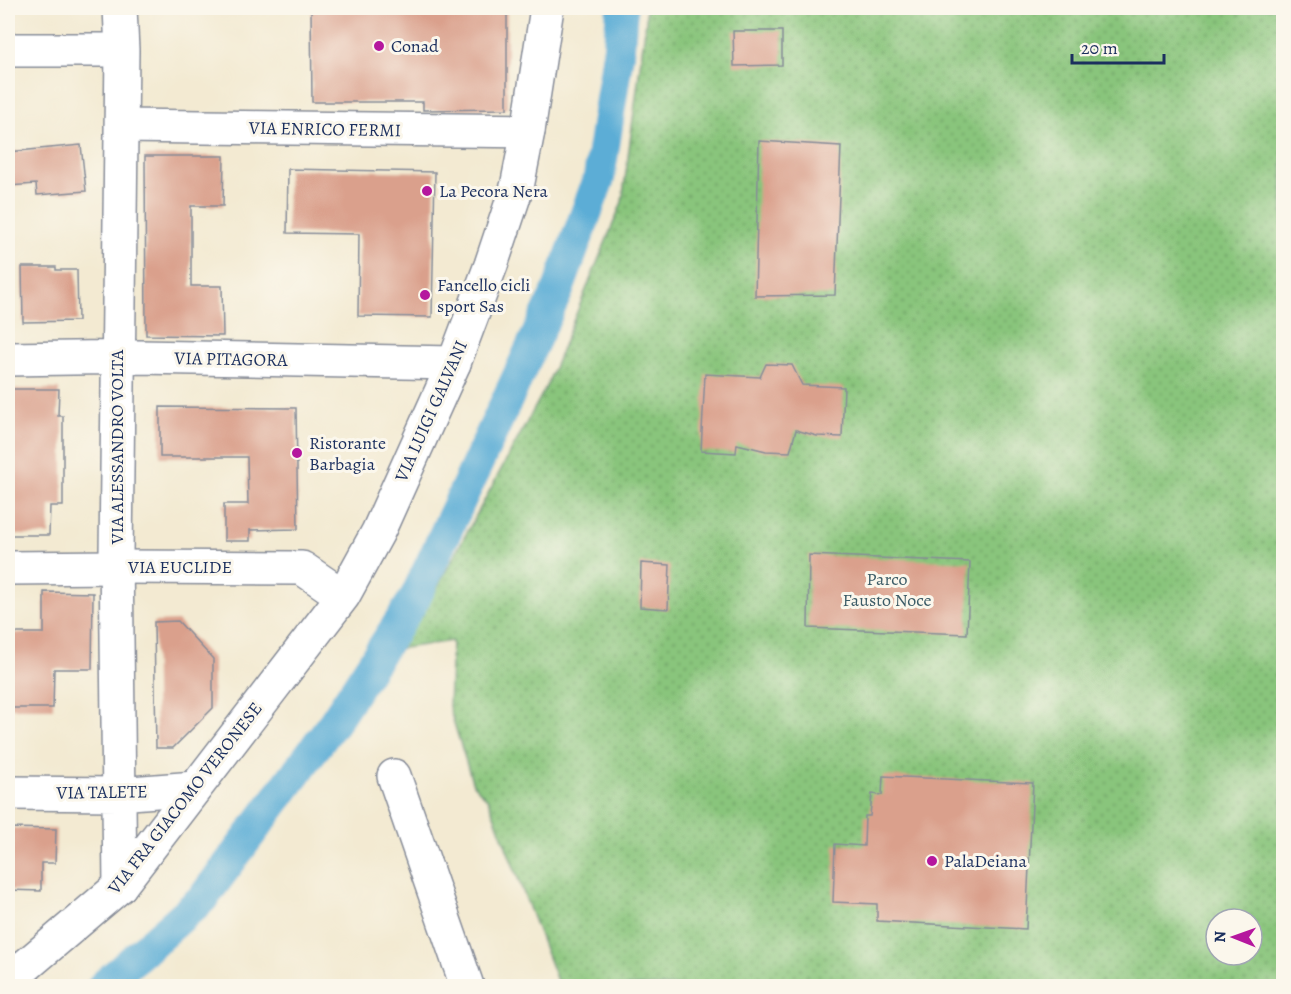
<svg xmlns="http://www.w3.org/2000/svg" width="1291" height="994" font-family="Alegreya,serif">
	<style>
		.park { fill: url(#park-dots); stroke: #527a6c; stroke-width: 1.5; fill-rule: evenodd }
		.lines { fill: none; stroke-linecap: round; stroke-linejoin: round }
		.canal { stroke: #5badd6; stroke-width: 32 }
		.building { fill: #daa08c }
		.street-casing { stroke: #878c98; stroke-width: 36 }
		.secondary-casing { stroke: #878c98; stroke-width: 36 }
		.street { stroke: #fff; stroke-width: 33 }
		.secondary { stroke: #fff; stroke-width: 33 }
		.poi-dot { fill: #b5179e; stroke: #fbf7ec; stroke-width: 2 }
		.labels { text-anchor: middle; stroke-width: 6; stroke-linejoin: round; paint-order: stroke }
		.poi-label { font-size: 18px; fill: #1b2f5e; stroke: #fbf7ec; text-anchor: start }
		.street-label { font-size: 18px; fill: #1b2f5e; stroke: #fbf7ec }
		.park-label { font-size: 18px; fill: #3c5c67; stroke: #fbf7ec }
	</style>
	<defs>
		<pattern id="park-dots" width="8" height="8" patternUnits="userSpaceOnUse" patternTransform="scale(1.5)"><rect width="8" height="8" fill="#89c57b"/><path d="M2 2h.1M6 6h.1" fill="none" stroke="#6fa068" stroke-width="1.8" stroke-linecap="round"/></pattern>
	</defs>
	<rect width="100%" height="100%" fill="#fbf7ec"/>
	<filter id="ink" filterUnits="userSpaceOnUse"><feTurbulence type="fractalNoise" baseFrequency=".0167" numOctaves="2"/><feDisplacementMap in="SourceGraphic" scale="12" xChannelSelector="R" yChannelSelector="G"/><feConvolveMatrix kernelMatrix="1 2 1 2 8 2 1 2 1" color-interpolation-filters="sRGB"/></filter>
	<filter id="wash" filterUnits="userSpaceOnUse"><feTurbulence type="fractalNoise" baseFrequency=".008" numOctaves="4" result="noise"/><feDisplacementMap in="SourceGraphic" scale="24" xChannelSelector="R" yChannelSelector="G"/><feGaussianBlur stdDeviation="1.35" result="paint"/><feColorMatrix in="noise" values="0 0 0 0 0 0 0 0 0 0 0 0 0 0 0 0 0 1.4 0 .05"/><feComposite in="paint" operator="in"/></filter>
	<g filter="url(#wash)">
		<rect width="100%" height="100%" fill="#f3ead2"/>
		<!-- park -->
		<path class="park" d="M646 8H1283V986H559L494 815 488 800 473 784 449 707 452 641 397 649 435 591 547 385 622 202 646 21ZM1216 919H1252V955H1216Z"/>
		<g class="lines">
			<!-- canal -->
			<path class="canal" d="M103 986 203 898 334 722 415 598 558 290 599 178 619 47 622 8"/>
		</g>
		<g id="blocks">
			<!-- building -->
			<path class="building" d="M311 8H507V109L423 110V102H312Z
				M733 31H782V65L734 66Z
				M759 141 841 146 835 295 755 296Z
				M81 145 86 191 37 195 36 184 8 186V152Z
				M145 156H224L223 206H191V286H222L223 336 146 335Z
				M288 169 435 172 432 317 358 316 359 234 287 233Z
				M22 267H56V270H77L78 321 23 322Z
				M766 364 792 365 802 385 844 387 842 437 817 436 796 430 790 452 766 451 737 444 736 453 701 451 705 374 760 377Z
				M8 389H59L58 416H63V506H50L49 535H8Z
				M160 407 296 408 298 529 250 530V541H224V504H248L247 457H160Z
				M809 555 970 562 967 634 808 628Z
				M641 563 670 565 668 609 640 607Z
				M44 592 93 593 92 669H54L53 708H8V633H44Z
				M178 621 213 659V708L173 748H156L154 622Z
				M883 776 1033 783 1026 929 877 921V904L833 902 835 844 864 846 865 816H870L872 794 882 795Z
				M8 828 56 829 55 863H41V891L8 890Z"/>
		</g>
	</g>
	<g filter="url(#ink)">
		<use href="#blocks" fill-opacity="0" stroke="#878c98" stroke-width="1.5"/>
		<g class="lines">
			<!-- street casing -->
			<g class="street-casing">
				<path id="street" d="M8 50H122
					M121 126 528 131
					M8 359 139 357 454 363
					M394 776 467 986
					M8 793 118 794 195 788
					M120 886 116 555 122 50 120 8"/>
			</g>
			<!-- secondary casing -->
			<g class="secondary-casing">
				<path id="secondary" d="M8 568 117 567 302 568 343 596
					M8 981 120 886 343 596 378 532 454 363 491 265 517 187 528 131 547 8"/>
			</g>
			<!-- street -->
			<use href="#street" class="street"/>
			<!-- secondary -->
			<use href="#secondary" class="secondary"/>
		</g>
	</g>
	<!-- markers -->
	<g class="poi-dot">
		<circle cx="379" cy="46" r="6"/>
		<circle cx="427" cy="191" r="6"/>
		<circle cx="425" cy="295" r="6"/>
		<circle cx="297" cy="453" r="6"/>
		<circle cx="932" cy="861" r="6"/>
	</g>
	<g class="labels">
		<!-- poi labels -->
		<g class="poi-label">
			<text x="391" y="52">Conad</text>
			<text x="439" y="197">La Pecora Nera</text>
			<text x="437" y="291">Fancello cicli<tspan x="437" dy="21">sport Sas</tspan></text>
			<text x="309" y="449">Ristorante<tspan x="309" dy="21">Barbagia</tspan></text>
			<text x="944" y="867">PalaDeiana</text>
		</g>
		<!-- street labels -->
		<g class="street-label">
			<text transform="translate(325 129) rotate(1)" y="6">VIA ENRICO FERMI</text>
			<text transform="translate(231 359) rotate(1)" y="6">VIA PITAGORA</text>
			<text transform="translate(431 411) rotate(-66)" y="6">VIA LUIGI GALVANI</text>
			<text transform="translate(117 447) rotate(-90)" y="6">VIA ALESSANDRO VOLTA</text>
			<text x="180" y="573">VIA EUCLIDE</text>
			<text transform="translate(102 792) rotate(-1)" y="6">VIA TALETE</text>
			<text transform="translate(185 798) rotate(-52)" y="6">VIA FRA GIACOMO VERONESE</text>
		</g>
		<!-- park labels -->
		<g class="park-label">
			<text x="887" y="585">Parco<tspan x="887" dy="21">Fausto Noce</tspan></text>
		</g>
	</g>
	<!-- margin -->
	<rect width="1291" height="994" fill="none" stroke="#fbf7ec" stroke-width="30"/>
	<!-- north arrow -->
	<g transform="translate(1234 937) rotate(271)"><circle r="28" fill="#fbf7ec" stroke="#a1a7b3" stroke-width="1.5"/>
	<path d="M0-4.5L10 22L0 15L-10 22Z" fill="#b5179e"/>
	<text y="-9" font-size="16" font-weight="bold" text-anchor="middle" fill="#1b2f5e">N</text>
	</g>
	<!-- scale -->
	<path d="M1072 54v9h92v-9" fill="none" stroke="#1b2f5e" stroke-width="3"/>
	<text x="1081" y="54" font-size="18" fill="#1b2f5e" stroke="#fbf7ec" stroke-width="4.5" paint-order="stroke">20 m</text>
</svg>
